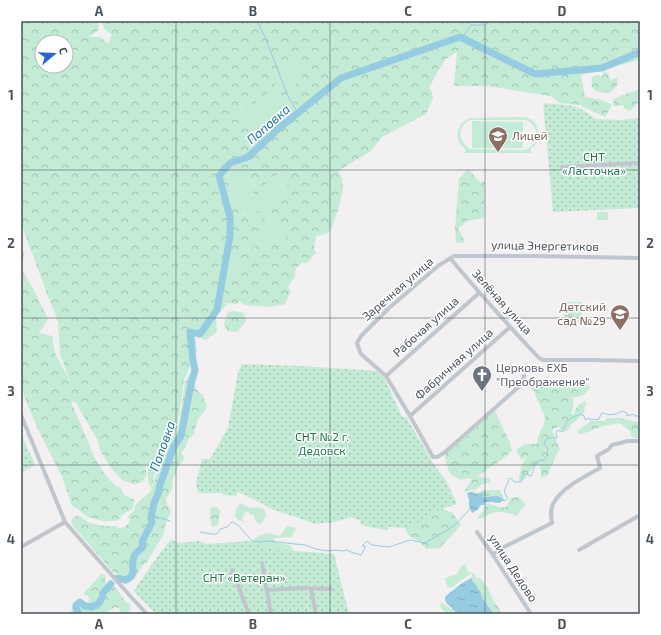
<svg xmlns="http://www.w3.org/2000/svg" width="661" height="635" font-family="'Exo 2',sans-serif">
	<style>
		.grass { fill: #c4ebd6; fill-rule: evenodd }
		.forest { fill: url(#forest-crowns); fill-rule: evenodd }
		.wetland { fill: url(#wetland-marsh) }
		.park { fill: url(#park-tufts) }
		.garden { fill: url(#garden-dots) }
		.water { fill: url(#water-ripples) }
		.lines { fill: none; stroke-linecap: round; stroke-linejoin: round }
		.stream { stroke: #96cce2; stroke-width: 1 }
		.river { stroke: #96cce2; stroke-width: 7 }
		.minor { stroke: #c0c6cd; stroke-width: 4 }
		.grid { fill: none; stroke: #4a525b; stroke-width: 1; stroke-opacity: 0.55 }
		.labels { text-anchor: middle; stroke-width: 3; stroke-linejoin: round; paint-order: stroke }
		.education-label { font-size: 12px; fill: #785e54; stroke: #fff; text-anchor: start }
		.park-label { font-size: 12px; fill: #227653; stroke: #fff }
		.street-label { font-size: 12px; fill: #4a525b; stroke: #fff }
		.worship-label { font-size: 12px; fill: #5b616d; stroke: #fff; text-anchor: start }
		.water-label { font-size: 13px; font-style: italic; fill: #1d769c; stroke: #fff }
		.neatline { fill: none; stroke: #4a525b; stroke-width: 1.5 }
		.grid-label { font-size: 13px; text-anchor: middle; font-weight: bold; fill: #4a525b }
	</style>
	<defs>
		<pattern id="forest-crowns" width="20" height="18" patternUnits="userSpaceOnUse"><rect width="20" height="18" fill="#c4ebd6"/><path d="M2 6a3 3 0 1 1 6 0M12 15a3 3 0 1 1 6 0" fill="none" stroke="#a1c1b1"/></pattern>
		<pattern id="wetland-marsh" width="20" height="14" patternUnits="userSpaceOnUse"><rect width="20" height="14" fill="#c4ebd6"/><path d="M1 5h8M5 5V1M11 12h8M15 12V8" fill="none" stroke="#a1c1b1"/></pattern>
		<pattern id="park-tufts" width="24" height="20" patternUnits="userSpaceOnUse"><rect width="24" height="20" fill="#c4ebd6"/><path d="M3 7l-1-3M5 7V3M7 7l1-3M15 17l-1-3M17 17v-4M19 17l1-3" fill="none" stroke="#a1c1b1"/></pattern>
		<pattern id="garden-dots" width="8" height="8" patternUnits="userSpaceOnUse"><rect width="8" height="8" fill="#c4ebd6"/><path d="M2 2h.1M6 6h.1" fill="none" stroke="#a1c1b1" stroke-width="1.8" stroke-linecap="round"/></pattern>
		<pattern id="water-ripples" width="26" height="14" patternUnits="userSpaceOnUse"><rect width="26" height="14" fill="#96cce2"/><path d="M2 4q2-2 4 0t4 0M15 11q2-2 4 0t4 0" fill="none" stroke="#7ca8ba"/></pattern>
	</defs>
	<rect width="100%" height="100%" fill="#f2f0f0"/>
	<!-- grass -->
	<path class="grass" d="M297 57 300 67 294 76 297 92 289 116 279 125 275 126 271 133 262 135 254 130 249 120 242 116 240 104 244 105 274 75 279 68 290 65 293 59Z
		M521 117C523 118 526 117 528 118 538 121 541 135 536 144 535 146 532 147 531 148V153H465V149C453 139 456 124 470 118ZM470 120H527C541 130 540 142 525 150L470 149C458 141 456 127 470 120Z
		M472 121 523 122V148H472Z
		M240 168 248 178 254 183 253 189 264 191 268 186 264 181 267 178 275 177 281 171 284 174 279 180 318 175 274 226 281 233 287 238 288 242 284 243 272 240 261 247 255 246 246 251 250 243 257 221 267 210 265 206C259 208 255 213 251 217 236 214 239 208 228 201L231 190 227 177 230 172Z
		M235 263H241L236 270 234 279 223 277 225 270Z
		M240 503 250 508 257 507 264 509 266 516 260 525 256 522 254 516 246 511 242 518 244 522 238 520 235 516 236 509Z
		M287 526 296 528 292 537 273 538 276 542 291 546 294 553 270 549 251 541 257 537 266 533 280 536Z
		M465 564 468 572H473L489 600 500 614H494L482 598 481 593 471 578 473 572 451 588 447 587 445 578 457 574 460 568Z"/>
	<!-- forest -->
	<path class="forest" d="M21 21H98L99 30 88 37H101L108 44 112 34 105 30 101 21H640V60L581 75 585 97 602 100 612 105 605 117 579 105 559 103 551 96 488 86H454L457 52 446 59 437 73 429 88 432 92 433 98 426 114 382 137 371 151 338 171 342 178 343 190 338 210 331 230 326 234 316 236 314 248 316 253 307 263H302L296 268 295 276 288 287 291 291 285 304 270 307 245 305 239 301 237 304 228 303 216 316 217 332 206 340 195 335 197 350 184 380 177 429 155 460 156 470 151 489 148 481V464L145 466 147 475 142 482 134 484 122 480 110 467 100 450 97 439 76 403 71 402C76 414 81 425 86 437 89 442 90 448 93 454 97 463 110 485 120 487L124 495 135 500 132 509 122 515 120 519 115 521H104L87 517 79 510 72 506 62 477 36 425 24 396 21 382V253L24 252 22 270 34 290 48 319 39 333 52 336 55 353 70 381 60 354 58 321 49 299 22 226 21 215ZM42 42H66V66H42ZM297 57 300 67 294 76 297 92 289 115 285 114 278 119 279 125 275 126 271 133 262 135 254 130 249 120 242 116 240 104C256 109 267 94 276 83L274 75 279 68 290 65 293 59ZM239 168 242 176 248 178 254 183 253 189 254 193 261 196 264 191 268 186 264 181 267 178 275 177 281 171 283 174 279 180 287 181 313 176 287 185 285 191H280C271 204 266 209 271 225 277 227 282 234 287 238L288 242 284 243 272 240 261 246H255L247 251 250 243 254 245 257 240 259 230 255 227 257 221 264 223 267 210 265 206C259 208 256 213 251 217L242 215 244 211 240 203H231L228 201 231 190 227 177 230 172ZM235 263H241L236 270 234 279 223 277 225 270Z
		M604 71 608 73 611 80 618 77 617 86 610 93C604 93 595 93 592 87 591 84 592 80 592 77L598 75 602 77Z
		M284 80 291 85V91L284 96 278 93 280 86Z
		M640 88V102L638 103 630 111 624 108 623 105 617 106H613L614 99C622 94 632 93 640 88Z
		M468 169 480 182 485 181 484 218 467 221 458 229 461 234 465 242 456 243 455 229 459 179Z
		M234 311 244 313 246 321 237 332 228 331 224 325 227 313Z
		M193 374 195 378V386L197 390 203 396 207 407 205 410 198 419 194 434 188 440 185 448 181 454 184 457 183 461 178 466 176 474 172 480C173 490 172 491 166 498L167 505 170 508 171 512 166 522 164 533 147 562 141 567 134 580C130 579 128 577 125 576 121 574 117 575 113 572L75 528 71 523C72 519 73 517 76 516 82 515 85 521 90 523 96 525 103 526 109 526 109 526 114 526 115 526 119 527 116 528 121 528 125 527 129 524 130 520L128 516 134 511 136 504 151 491 158 470 156 460 178 430 185 382 189 375Z
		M531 379 538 382 584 383 591 387 584 395 572 398 574 404 571 413 573 415 578 405 586 401 584 413 572 424 567 431 561 432 559 426 552 430 560 449 554 460 547 476 541 478 540 464 533 467 525 479 518 482 522 464 528 455 521 460 516 450 525 444H537L538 436 544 424 545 417C539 406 536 394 530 383Z
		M494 409 510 443 512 450C502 462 488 467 477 477L490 478V483H484L475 490H469L463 493 472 479 467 478 461 480 450 474 446 462 444 452Z
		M610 418H620L637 422H640V438H633L631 435 630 431 620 423 603 426 582 434H579L577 431 591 421H604L607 419Z
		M519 497 526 504 520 511 517 516C510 513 497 510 490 514 485 516 483 519 478 519L479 515 484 510 487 503C496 505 496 508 506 507L511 498Z
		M213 507H216L220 510 218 525 212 527 210 518V509Z
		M440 508 453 513 461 525 440 548 426 549 419 541 408 535 405 528 421 517Z
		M101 574 106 575 105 580 107 585 112 586 116 588 125 601 130 604 131 609 127 614H121L119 608 114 607 106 614H68L75 606 87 604 90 600 88 596 83 594Z
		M479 577 488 588 493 600 501 611 500 614 489 600 477 579Z
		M441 602 458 614H447L440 607Z"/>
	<!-- wetland -->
	<path class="wetland" d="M484 490H500L504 499C495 495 490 498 481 496L483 493C479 495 476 495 471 492L467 493 468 492 472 491 478 493Z"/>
	<!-- park -->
	<path class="park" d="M597 212H608V220H597Z
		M565 302H581V317H564Z"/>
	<!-- garden -->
	<path class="garden" d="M543 103 574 106 585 111 596 119 620 120 640 118V208L553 212Z
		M242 364 301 366 377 371 384 377 402 417H406L433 463 446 481 457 504 432 512 410 528 389 527 388 530 369 527 360 524 361 521 351 517 334 522 315 524 296 517 274 510 257 501 238 492 236 496 224 495 222 493H198L196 484 202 459H210L228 428 238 372Z
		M21 433 35 465 21 473Z
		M171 539 179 543 199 541 207 544 251 541 270 549 334 554 349 614H156L134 591 147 571Z"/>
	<!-- water -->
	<path class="water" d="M471 492C478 496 479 493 485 492L482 496 486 497 498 496 504 499 500 503C494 503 491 500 484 503V505H481L477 510 472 513 469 506V500L467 493Z
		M471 578 481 593 482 598 494 614C484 614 460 617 453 610 452 609 452 608 451 607 447 604 445 603 445 597 453 590 461 583 471 578Z"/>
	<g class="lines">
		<!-- stream -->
		<path class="stream" d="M257 21 265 37 288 96 298 113
			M460 37 465 34 471 25H485L490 21
			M501 500 505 501 508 498C503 493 504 489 508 483V480L510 478 513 480 514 482H521L524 473 531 476C536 468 531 460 544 460 549 453 549 449 544 443 546 437 551 438 557 438L556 432 558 430 561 432C565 429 564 427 566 423 568 418 576 416 581 414L584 416 585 420 589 418 590 420 592 419 595 420 599 419 601 414 603 413C610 416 616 415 622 411L627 413V416L634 414 635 416H638L640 421
			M151 517 161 518 170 521
			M200 532 212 534H217L220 529 227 527 232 522 238 525 252 541 259 542 267 541 305 545 316 549 329 551 335 550 343 551 347 550 351 552 361 555 365 548V546H362L367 541 372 545 389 547 410 540 425 543 454 526 470 509"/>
		<!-- river -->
		<path class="river" d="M117 578 126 580C137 574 131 570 133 560 134 554 138 551 143 547L142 542 152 522 151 517 154 503 158 494 160 485 174 446 181 436 191 384 195 370 193 361 190 332 200 334 217 310 230 236V217L219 176 230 163 248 157 278 129 341 78 460 37 535 74 591 69 602 68 640 52
			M77 614 78 612 76 608V605L80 602 85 606 92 607 98 604 102 598 103 593 111 584"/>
		<!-- minor -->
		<path class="minor" d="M562 167 640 163
			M450 258C479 293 509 326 539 358L543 360H590L640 361
			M386 376 479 293
			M524 376 522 384 444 453 437 457H433L410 416 386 376 361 354 359 349 357 343 361 336 389 308 438 266 454 256H531L640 258
			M21 415 65 522 131 597 147 614
			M410 416 510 327
			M477 532 493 555 531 614
			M21 547 65 522
			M579 550 640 515
			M493 555 498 550 552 523C551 516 550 510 553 504 560 489 585 476 600 468L597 456 609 449 612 445 628 441H640
			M262 563 271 614
			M232 570 249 614
			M311 589 316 614
			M267 590 302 588 331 589"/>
	</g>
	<!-- grid -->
	<path class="grid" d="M176 21V614M330 21V614M485 21V614M21 170H640M21 318H640M21 465H640"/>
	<!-- icons -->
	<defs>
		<g id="school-pin" transform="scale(1)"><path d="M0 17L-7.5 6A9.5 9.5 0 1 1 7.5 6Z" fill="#8d6e63" stroke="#fff"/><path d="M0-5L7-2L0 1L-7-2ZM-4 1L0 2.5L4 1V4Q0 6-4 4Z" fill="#fff"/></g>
		<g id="church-pin" transform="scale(1)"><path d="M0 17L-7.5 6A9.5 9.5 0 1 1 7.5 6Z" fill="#6b7280" stroke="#fff"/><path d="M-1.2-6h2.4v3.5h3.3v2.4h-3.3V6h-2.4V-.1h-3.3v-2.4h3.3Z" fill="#fff"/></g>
	</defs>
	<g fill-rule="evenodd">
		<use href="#school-pin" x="498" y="136"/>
		<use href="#school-pin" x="620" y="314"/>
		<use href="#church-pin" x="482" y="375"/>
	</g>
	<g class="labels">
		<!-- education labels -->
		<g class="education-label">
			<text x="512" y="140">Лицей</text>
			<text x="606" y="311" text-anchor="end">Детский<tspan x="606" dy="14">сад №29</tspan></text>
		</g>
		<!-- park labels -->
		<g class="park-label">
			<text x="594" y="161">СНТ<tspan x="594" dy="14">«Ласточка»</tspan></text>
			<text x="322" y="441">СНТ №2 г.<tspan x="322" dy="14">Дедовск</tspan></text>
			<text x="244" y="582">СНТ «Ветеран»</text>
		</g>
		<!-- street labels -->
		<g class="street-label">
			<text transform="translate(545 246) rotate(1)" y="4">улица Энергетиков</text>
			<text transform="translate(398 289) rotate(-41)" y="4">Заречная улица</text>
			<text transform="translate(502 302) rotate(48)" y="4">Зелёная улица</text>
			<text transform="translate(426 327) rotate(-42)" y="4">Рабочая улица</text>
			<text transform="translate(454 364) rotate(-42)" y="4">Фабричная улица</text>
			<text transform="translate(513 568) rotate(57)" y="4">улица Дедово</text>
		</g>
		<!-- worship labels -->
		<g class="worship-label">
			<text x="496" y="372">Церковь ЕХБ<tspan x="496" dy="14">"Преображение"</tspan></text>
		</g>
		<!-- water labels -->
		<g class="water-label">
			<text transform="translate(268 124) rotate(-41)" y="5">Поповка</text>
			<text transform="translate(162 446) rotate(-70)" y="5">Поповка</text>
		</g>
	</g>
	<!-- border -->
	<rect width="661" height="635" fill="none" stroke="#ffffff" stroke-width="44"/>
	<!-- north arrow -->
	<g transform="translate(54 54) rotate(71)"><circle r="19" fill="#ffffff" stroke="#b7babd"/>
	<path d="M0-3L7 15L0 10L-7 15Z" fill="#2e66cf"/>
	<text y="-6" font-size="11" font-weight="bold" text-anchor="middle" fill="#4a525b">С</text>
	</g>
	<rect x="22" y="22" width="617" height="591" class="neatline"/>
	<g class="grid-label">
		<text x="99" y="16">A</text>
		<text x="253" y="16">B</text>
		<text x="408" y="16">C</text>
		<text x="562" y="16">D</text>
		<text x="11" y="100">1</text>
		<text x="650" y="100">1</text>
		<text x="11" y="248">2</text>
		<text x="650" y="248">2</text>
		<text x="11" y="396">3</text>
		<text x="650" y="396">3</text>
		<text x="11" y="544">4</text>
		<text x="650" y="544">4</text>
		<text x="99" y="629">A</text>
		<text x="253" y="629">B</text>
		<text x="408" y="629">C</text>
		<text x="562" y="629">D</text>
	</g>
</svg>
